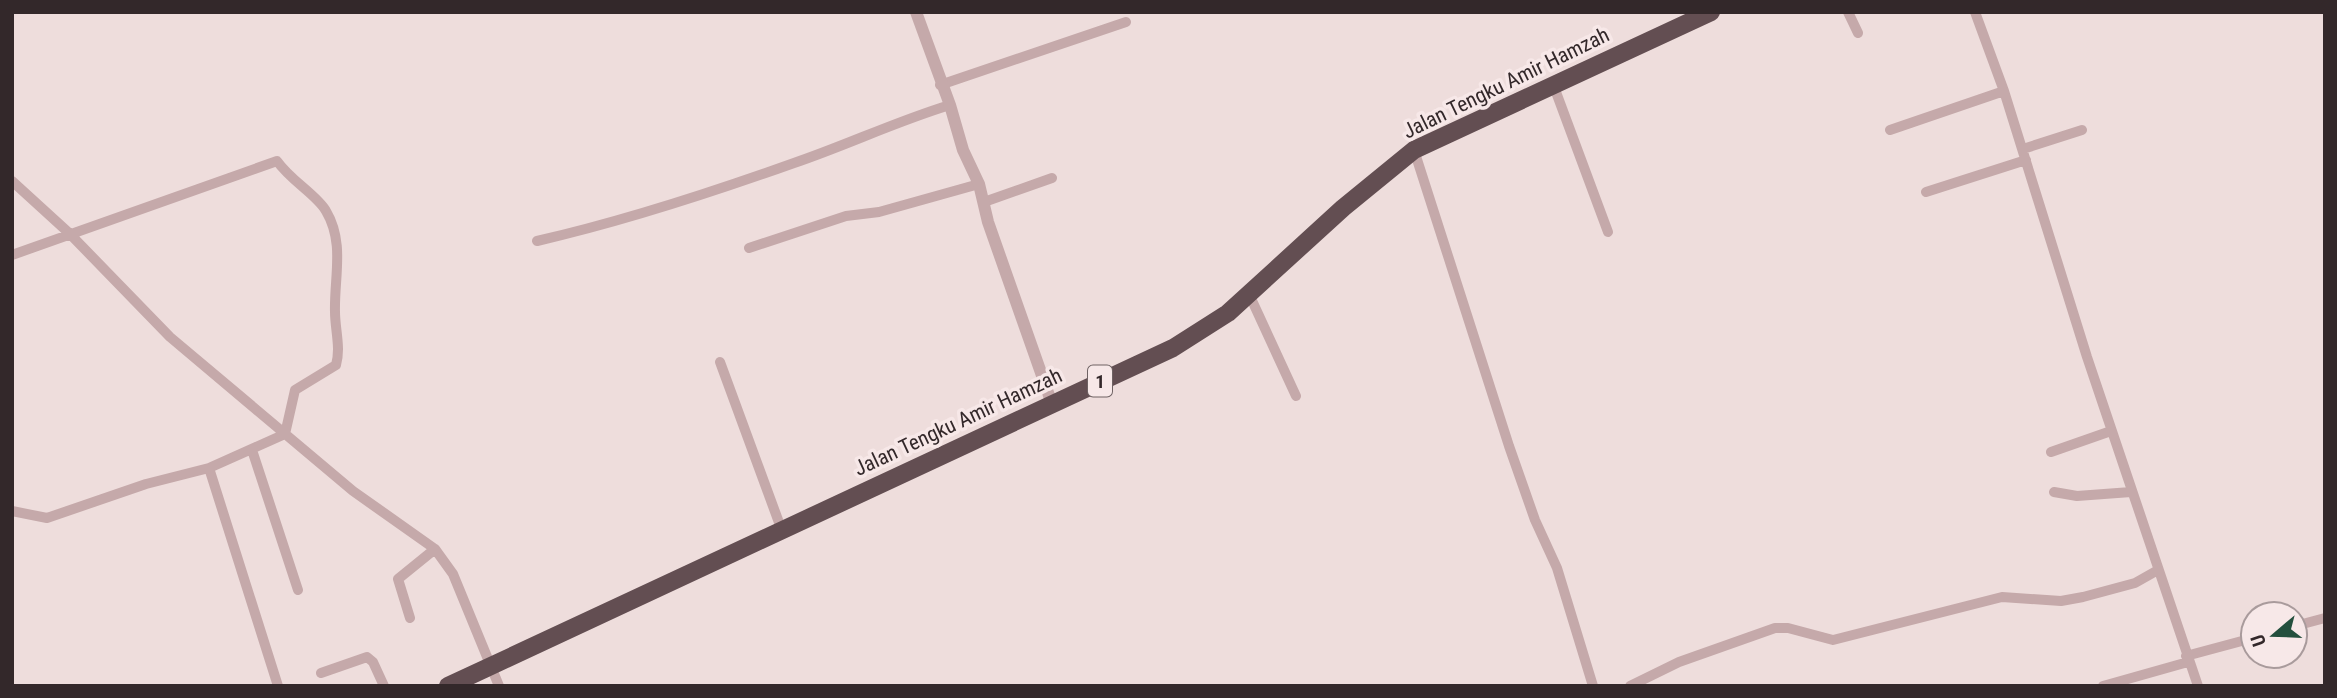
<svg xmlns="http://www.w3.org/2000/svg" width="2337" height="698" font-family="'Roboto Condensed',sans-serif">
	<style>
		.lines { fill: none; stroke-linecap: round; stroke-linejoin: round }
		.minor { stroke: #c5a9aa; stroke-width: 10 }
		.tertiary { stroke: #c5a9aa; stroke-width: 12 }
		.trunk { stroke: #634e52; stroke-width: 18 }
		.labels { text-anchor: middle; stroke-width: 7; stroke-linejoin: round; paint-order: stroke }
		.shield { fill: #f7e8e8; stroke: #6e6263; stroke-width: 2 }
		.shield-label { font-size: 19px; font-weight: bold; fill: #33282a }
		.street-label { font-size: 21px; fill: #33282a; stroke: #f7e8e8 }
	</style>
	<rect width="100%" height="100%" fill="#eedddc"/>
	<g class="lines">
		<!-- minor -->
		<path class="minor" d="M1848 12 1858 33
			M1975 12 2004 91 2087 357 2198 686
			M1553 84 1608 232
			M940 85 1126 22
			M1890 130 2004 91
			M2023 149 2082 130
			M1414 150 1509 446 1535 520 1557 568 1593 686
			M12 181 69 233 170 337 353 491 435 549 453 574 499 686
			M1926 192 2026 160
			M984 202 1052 178
			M537 241C625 221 710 193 794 163 847 145 897 121 950 105
			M749 248 846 216 879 212 979 184
			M12 255 277 161C291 181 317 195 326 211 345 243 334 277 335 312 335 329 341 348 336 365L295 390 285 434 209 468 146 484 47 518 12 511
			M1249 294 1296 396
			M720 362 781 528
			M252 450 298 590
			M2051 452 2111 431
			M209 468 278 686
			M2054 492 2077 496 2131 492
			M410 618 398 579 435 549
			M2295 626 2325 618
			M2186 656 2253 638
			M321 673 367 657 373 662 384 686
			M1630 686 1679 662 1775 628H1788L1833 640 2002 597 2061 601 2083 597 2135 583 2158 570
			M2103 686 2188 662"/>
		<!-- tertiary -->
		<path class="tertiary" d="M916 12 950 105 963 150 979 184 988 222 1052 404"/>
		<!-- trunk -->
		<path class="trunk" d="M448 686 1173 348 1228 313 1343 208 1414 150 1711 12"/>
	</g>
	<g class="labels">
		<!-- shield labels -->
		<rect class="shield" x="1088" y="365.5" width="24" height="31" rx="5"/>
		<g class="shield-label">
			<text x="1100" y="388">1</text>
		</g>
		<!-- street labels -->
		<g class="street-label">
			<text transform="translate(1506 83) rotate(-26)" y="7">Jalan Tengku Amir Hamzah</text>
			<text transform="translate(958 422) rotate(-25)" y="7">Jalan Tengku Amir Hamzah</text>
		</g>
	</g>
	<!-- border -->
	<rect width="2337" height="698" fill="none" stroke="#33282a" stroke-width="28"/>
	<!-- north arrow -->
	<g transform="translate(2274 635) rotate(251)"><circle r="33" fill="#f7e8e8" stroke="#a99b9c" stroke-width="2"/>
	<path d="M0-5L12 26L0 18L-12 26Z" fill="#234f3d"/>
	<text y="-10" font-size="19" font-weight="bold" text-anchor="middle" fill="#33282a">U</text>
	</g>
</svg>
